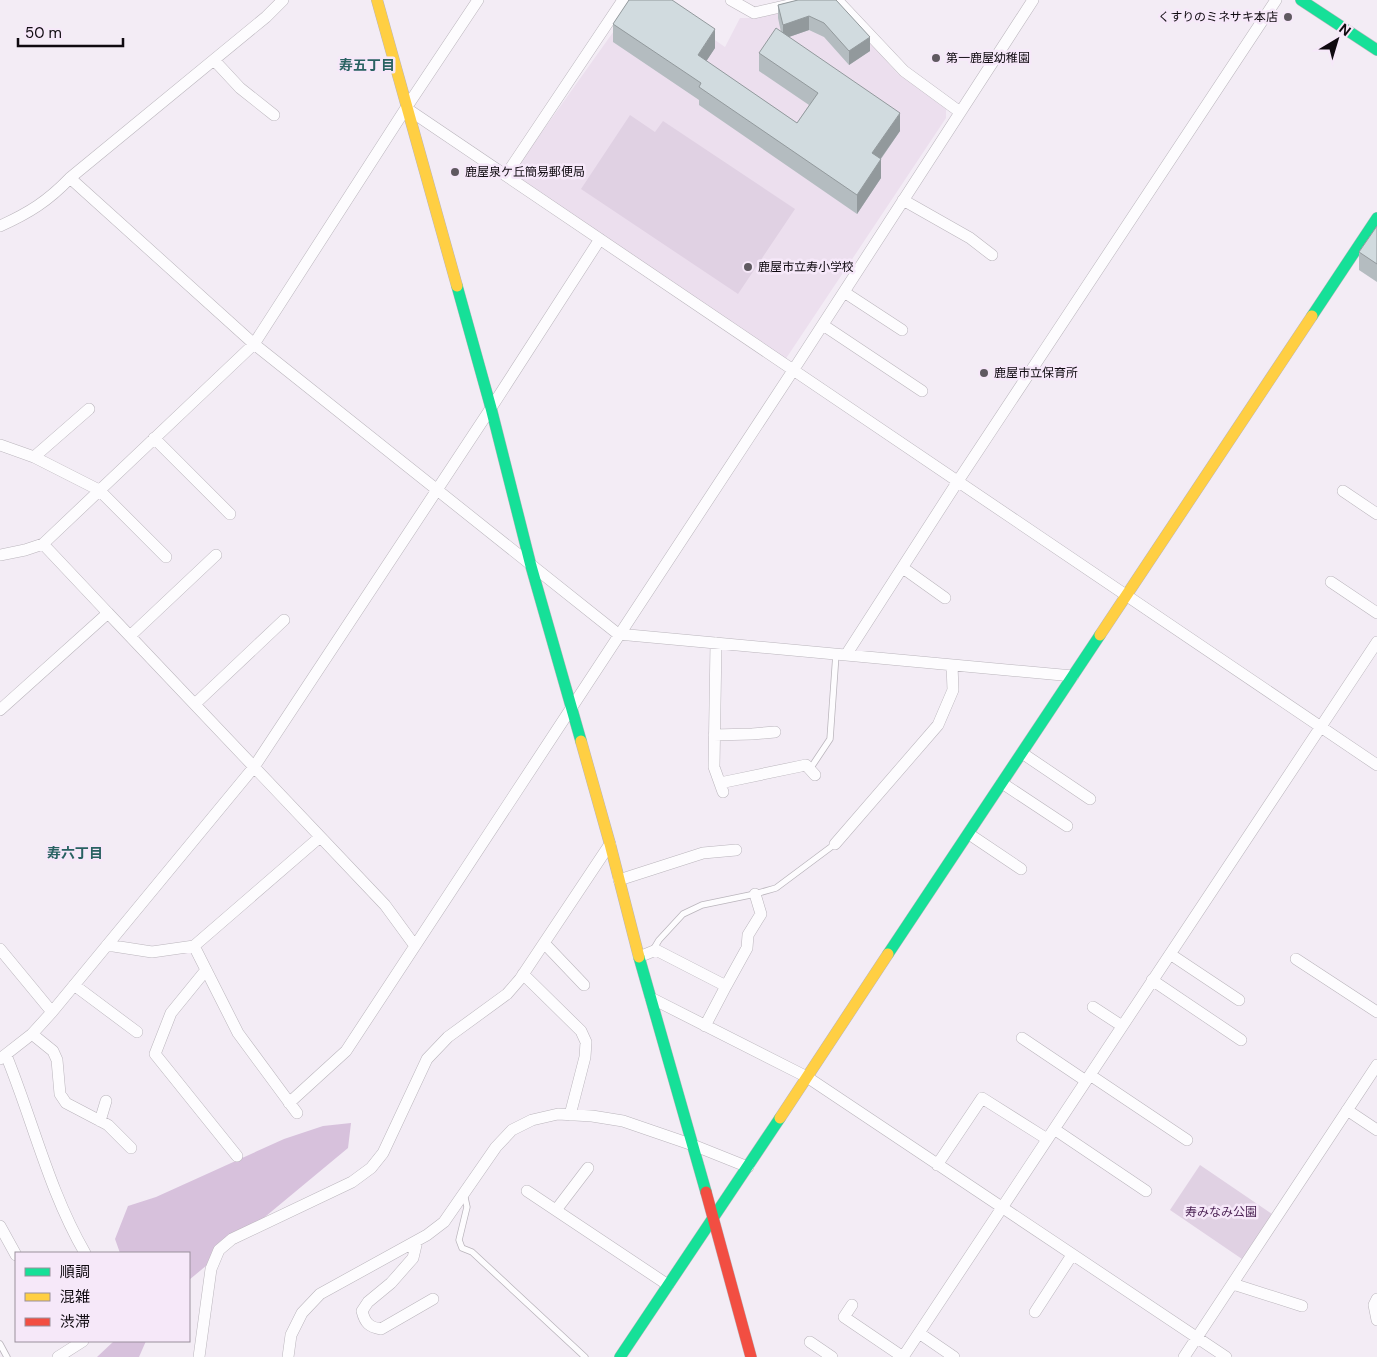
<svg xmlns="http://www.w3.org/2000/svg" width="1377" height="1357" font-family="'DM Sans','Noto Sans JP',sans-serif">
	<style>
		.built { fill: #ecdfee }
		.green { fill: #e0d1e3 }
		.forest { fill: #d7c1dc }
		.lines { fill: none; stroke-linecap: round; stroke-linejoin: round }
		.lane-casing { stroke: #bab5bc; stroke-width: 7 }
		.street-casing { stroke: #bab5bc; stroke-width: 12 }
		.fast-casing { stroke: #bab5bc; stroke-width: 12 }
		.slow-casing { stroke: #bab5bc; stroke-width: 12 }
		.jam-casing { stroke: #bab5bc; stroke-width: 12 }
		.lane { stroke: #fdfcfe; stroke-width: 5.5 }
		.street { stroke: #fdfcfe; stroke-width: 11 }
		.fast { stroke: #16e098; stroke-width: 11 }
		.slow { stroke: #ffcf43; stroke-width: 11 }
		.jam { stroke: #f24e42; stroke-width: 11 }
		.wall { fill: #b4bcc0 }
		.shaded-wall { fill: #92999c }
		.building { fill: #d1dbdf; stroke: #92999c }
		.poi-dot { fill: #5f5960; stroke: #f6e8f9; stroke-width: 2 }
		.labels { text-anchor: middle; stroke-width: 5; stroke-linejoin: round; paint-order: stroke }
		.poi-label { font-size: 12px; fill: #0f0a10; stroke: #f6e8f9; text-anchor: start }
		.park-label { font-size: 12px; fill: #481e51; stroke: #f6e8f9 }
		.neighbourhood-label { font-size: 14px; font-weight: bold; fill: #296262; stroke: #f6e8f9 }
	</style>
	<rect width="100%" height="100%" fill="#f3ecf5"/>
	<!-- built -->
	<path class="built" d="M636 0H657L725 47 740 18H755L825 1 838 6 897 73 946 109V118L785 360 512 174Z"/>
	<!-- green -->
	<path class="green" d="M630 115 655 132 663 121 795 209 738 294 581 189Z
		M1200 1165 1272 1214 1242 1259 1170 1210Z"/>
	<!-- forest -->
	<path class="forest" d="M351 1123 348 1148 189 1280V1253H120L115 1239 128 1206 156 1197 284 1139 323 1126Z
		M114 1341H146L139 1357H97Z"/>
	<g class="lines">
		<!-- lane casing -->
		<g class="lane-casing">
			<path id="lane" d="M810 769 830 739 836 654
				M653 950 659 940 683 914 702 905 755 894 776 888 835 844
				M464 1193 467 1207 459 1240 462 1248 472 1252 585 1357
				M0 1344 7 1357"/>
		</g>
		<!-- street casing -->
		<g class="street-casing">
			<path id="street" d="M731 0 754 13 811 0
				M837 0 904 71 960 112
				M214 60 240 88 274 115
				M406 108 1377 765
				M506 175 623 0
				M70 178 254 344 618 634 1073 676
				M903 200 970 238 992 255
				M0 226C29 213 48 201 70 178L266 17 283 0
				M844 292 902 330
				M823 325 922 391
				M154 438 230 514
				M0 445 34 457 99 490 166 557
				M34 457 89 409
				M1343 491 1377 514
				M0 555 25 550 43 544
				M903 568 945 598
				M1331 582 1377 613
				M108 613 385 905 415 946
				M130 636 216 555
				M716 643 714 767 723 792
				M846 655 958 481 1276 0
				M195 704 284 620
				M0 710 108 613 43 544 254 344 406 108 478 0
				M714 735 752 734 775 732
				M1022 753 1090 799
				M720 783 806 765 815 775
				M1002 783 1067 826
				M969 834 1021 869
				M835 844 938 725 953 690 952 665
				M619 880 703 853 736 850
				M544 943 584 985
				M107 945 152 952 194 946
				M0 949 52 1012
				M1170 954 1239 1000
				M639 957 656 950 726 986 705 1026
				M1296 959 1377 1012
				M206 970 171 1013 155 1054 237 1156
				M523 974 581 1031 586 1042 585 1057 570 1115
				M1152 980 1241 1040
				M74 985 137 1032
				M726 986 747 948 748 935 761 914 755 894
				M651 998 807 1077 1226 1357
				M1093 1007 1122 1026
				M32 1034 53 1051 57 1060 60 1094 66 1103 108 1125 131 1148
				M1022 1038 1086 1081
				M6 1055C33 1121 49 1191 85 1253
				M0 1059 32 1034 52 1012 254 767 491 408 600 239
				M1090 1075 1187 1140
				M289 1103 346 1051 794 369 1033 0
				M1347 1110 1377 1130
				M297 1113 238 1033 194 946 320 837
				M100 1121 106 1101
				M1054 1129 1146 1191
				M937 1165 982 1098 1047 1139
				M527 1191 668 1285
				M556 1210 588 1168
				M0 1226 16 1255
				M417 1241 413 1258 391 1283 368 1302 362 1311C365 1323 369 1327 381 1329L433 1299
				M1233 1284 1302 1306
				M1377 1299 1374 1305 1377 1320
				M852 1305 844 1317 903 1357
				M1035 1312 1072 1255
				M919 1333 954 1357
				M810 1342 832 1357
				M58 1357 83 1341
				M199 1357 211 1269 219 1250 232 1239 352 1182 371 1168 383 1153 427 1059 448 1037 507 994 520 979 610 844
				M288 1357 291 1335 302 1313 320 1294 427 1235 444 1222 496 1147 512 1130 532 1120 558 1114 592 1116 623 1121 693 1145 748 1167
				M903 1357 1377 642
				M1184 1357 1377 1065"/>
		</g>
		<!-- fast casing -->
		<g class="fast-casing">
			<path id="fast" d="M1301 0 1377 50
				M457 286 491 408 531 566 581 741
				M1312 316 1377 218
				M888 954 1100 635
				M639 957 706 1192
				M620 1357 780 1118"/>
		</g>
		<!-- slow casing -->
		<g class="slow-casing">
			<path id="slow" d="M377 0 457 286
				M1100 635 1312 316
				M581 741 610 844 639 957
				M780 1118 888 954"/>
		</g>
		<!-- jam casing -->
		<g class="jam-casing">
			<path id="jam" d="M706 1192 751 1357"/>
		</g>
		<!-- lane -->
		<use href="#lane" class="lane"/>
		<!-- street -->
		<use href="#street" class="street"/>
		<!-- fast -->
		<use href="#fast" class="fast"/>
		<!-- slow -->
		<use href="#slow" class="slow"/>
		<!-- jam -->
		<use href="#jam" class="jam"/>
	</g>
	<!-- wall -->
	<path class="wall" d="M798 0 870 51 849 65 824 37 809 30 789 37 900 131 881 159V178L857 214 699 105V100L613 42V24L715 48 706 61 797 123 809 105 759 71V53L781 32 778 18V5Z
		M1377 226V282L1359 270V252Z"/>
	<!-- shaded-wall -->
	<path class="shaded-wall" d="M809 16V30L783 39V25Z
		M715 29V48L698 74V55Z
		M870 37V51L849 65V51Z
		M900 113V131L872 171V153Z
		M881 159V178L857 214V195Z"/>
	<!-- building -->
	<path class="building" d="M629 0H672L715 29 698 55 797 123 818 93 759 53 776 28 900 113 872 153 881 159 857 195 699 87 701 83 613 24Z
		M798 0H836L870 37 849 51 824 23 809 16 783 25 778 5Z
		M1377 226V264L1359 252Z"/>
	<!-- markers -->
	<g class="poi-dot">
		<circle cx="1288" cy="17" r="5"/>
		<circle cx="936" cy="58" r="5"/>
		<circle cx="455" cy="172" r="5"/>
		<circle cx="748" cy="267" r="5"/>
		<circle cx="984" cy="373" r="5"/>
	</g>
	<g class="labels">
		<!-- poi labels -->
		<g class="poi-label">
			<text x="1278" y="21" text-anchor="end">くすりのミネサキ本店</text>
			<text x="946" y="62">第一鹿屋幼稚園</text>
			<text x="465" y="176">鹿屋泉ケ丘簡易郵便局</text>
			<text x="758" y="271">鹿屋市立寿小学校</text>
			<text x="994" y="377">鹿屋市立保育所</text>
		</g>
		<!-- park labels -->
		<g class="park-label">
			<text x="1221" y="1216">寿みなみ公園</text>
		</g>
		<!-- neighbourhood labels -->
		<g class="neighbourhood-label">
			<text x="367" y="70">寿五丁目</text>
			<text x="75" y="858">寿六丁目</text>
		</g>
	</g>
	<!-- legend -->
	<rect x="15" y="1252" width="175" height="90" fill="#f6e8f9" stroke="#9a8f9c"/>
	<rect x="25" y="1268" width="25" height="8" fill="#16e098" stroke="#9a8f9c"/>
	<text x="60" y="1277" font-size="15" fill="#0f0a10">順調</text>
	<rect x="25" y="1293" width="25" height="8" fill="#ffcf43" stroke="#9a8f9c"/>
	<text x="60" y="1302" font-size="15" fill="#0f0a10">混雑</text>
	<rect x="25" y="1318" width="25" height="8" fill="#f24e42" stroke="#9a8f9c"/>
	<text x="60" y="1327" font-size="15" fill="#0f0a10">渋滞</text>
	<!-- north arrow -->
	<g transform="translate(1337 40) rotate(38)" stroke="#f6e8f9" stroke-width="4" paint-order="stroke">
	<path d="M0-4L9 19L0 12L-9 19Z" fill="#0f0a10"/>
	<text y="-8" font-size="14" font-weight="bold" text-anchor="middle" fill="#0f0a10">N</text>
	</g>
	<!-- scale -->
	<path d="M18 38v8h105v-8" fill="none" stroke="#0f0a10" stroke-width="2.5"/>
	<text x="25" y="38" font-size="15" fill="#0f0a10" stroke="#f6e8f9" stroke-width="4" paint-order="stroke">50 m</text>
</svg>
